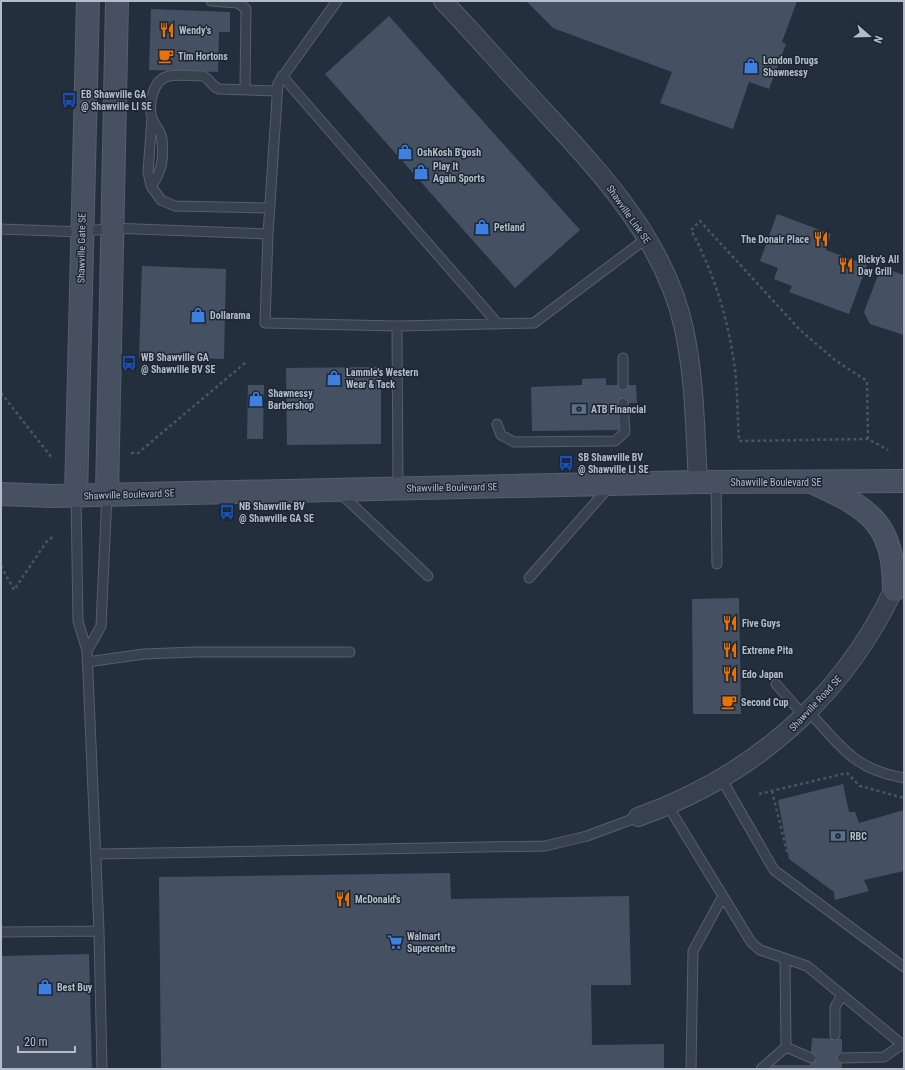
<svg xmlns="http://www.w3.org/2000/svg" width="905" height="1070" font-family="'Roboto Condensed',sans-serif">
	<style>
		.building { fill: #455162 }
		.lines { fill: none; stroke-linecap: round; stroke-linejoin: round }
		.lane-casing { stroke: #565f6c; stroke-width: 11 }
		.street-casing { stroke: #565f6c; stroke-width: 20 }
		.secondary-casing { stroke: #565f6c; stroke-width: 24 }
		.path { stroke: #44595c; stroke-width: 2.5; stroke-dasharray: 3 3; stroke-linecap: butt }
		.lane { stroke: #38414e; stroke-width: 9 }
		.street { stroke: #38414e; stroke-width: 18 }
		.secondary { stroke: #465061; stroke-width: 22 }
		.labels { text-anchor: middle; stroke-width: 3; stroke-linejoin: round; paint-order: stroke }
		.poi-label { font-size: 10px; font-weight: bold; fill: #b4bcc9; stroke: #1d2633; text-anchor: start }
		.street-label { font-size: 10px; fill: #b4bcc9; stroke: #1d2633 }
	</style>
	<rect width="100%" height="100%" fill="#242f3e"/>
	<!-- building -->
	<path class="building" d="M526 1H797L782 42 786 44 769 89 749 82 733 129 660 103 672 72 553 28Z
		M151 9 230 12V32H219L218 72 149 70Z
		M389 16 580 230 515 288 325 74Z
		M777 214 831 234 826 250 867 265 849 314 789 292 792 286 774 279 778 268 760 261Z
		M142 266 226 269 224 359 139 357Z
		M881 267 904 275V335L870 324 864 312Z
		M381 367V444L287 445 286 368Z
		M606 378V385H636L637 403H618L619 430 532 431 531 387 582 385V379Z
		M248 385H264L263 439H247Z
		M739 598 741 714H693L692 599Z
		M843 784 849 812H855L859 823 904 810V871L864 880 869 891 835 900 834 892 789 859 778 800Z
		M450 873 451 899 629 896 631 985H591L592 1045 664 1044V1069H161L159 877Z
		M89 954 92 1069H1V956Z
		M812 1038 842 1039V1069H771V1065H810Z"/>
	<g class="lines">
		<!-- lane casing -->
		<g class="lane-casing">
			<path id="lane" d="M211 1 238 3 246 9 245 89
				M337 1 278 83 268 234 265 323 397 326
				M282 76 498 324
				M151 186 148 172 152 118
				M270 208 175 206 161 200 151 186C162 172 164 158 162 140 162 132 154 125 152 118 148 104 153 79 169 76 179 74 192 76 203 76 210 79 211 86 219 89L277 91
				M1 229 82 232 111 228 268 234
				M623 385V358
				M497 424 501 435 514 442 615 441 625 432 623 403
				M716 482 717 564
				M398 489 397 326 534 323 647 238
				M339 492 428 576
				M76 496 78 621 87 651 99 931 102 1069
				M529 578 610 486
				M87 651 101 626 107 494
				M87 662 144 654 194 652H350
				M776 684 804 716
				M809 712C842 747 853 769 904 778
				M721 778 774 870 904 967
				M668 806 751 942 760 950 807 966 904 1046
				M96 854 545 846 587 836 638 817
				M1 932 99 931
				M835 1035V1007L842 995
				M786 1047 811 1058
				M842 1058 884 1057 901 1045
				M691 1069 693 951 723 896
				M761 1069 786 1047 785 958"/>
		</g>
		<!-- street casing -->
		<g class="street-casing">
			<path id="street" d="M443 1C473 32 501 65 531 97 593 165 664 235 684 329 695 379 695 431 698 482
				M638 817C761 773 854 688 904 566"/>
		</g>
		<!-- secondary casing -->
		<g class="secondary-casing">
			<path id="secondary" d="M816 484C871 509 894 525 894 590
				M1 494 53 496 698 482 904 481
				M107 494 117 1
				M76 496 88 1"/>
		</g>
		<!-- path -->
		<path class="path" d="M1 393 52 458
			M868 439 867 381 835 360 800 330 700 221 691 230C712 269 726 312 733 356 738 384 737 413 739 441L868 439 888 450
			M131 453H138L245 363
			M1 566 14 590 47 541 54 536
			M772 791 787 852
			M759 794 847 773 860 786 904 798"/>
		<!-- lane -->
		<use href="#lane" class="lane"/>
		<!-- street -->
		<use href="#street" class="street"/>
		<!-- secondary -->
		<use href="#secondary" class="secondary"/>
	</g>
	<!-- icons -->
	<defs>
		<g id="restaurant-bare" transform="scale(1.2)"><path d="M-5-6h1v4h1v-4h1v4h1v-4h1v5L-1.5 .5V6h-2V.5L-5-1ZM5-6V6H3V1.5H1.5Q1.5-4 5-6Z" fill="#e8710a" stroke="#1d2633" stroke-width="2.5" paint-order="stroke"/></g>
		<g id="cafe-bare" transform="scale(1.2)"><path d="M-5.5-4.5H6V0H3Q3 3.5 0 3.5H-2.5Q-5.5 3.5-5.5 0ZM3-3.2v2h1.7v-2ZM-6 4.5H4V6H-6Z" fill="#e8710a" stroke="#1d2633" stroke-width="2.5" paint-order="stroke"/></g>
		<g id="shop-bare" transform="scale(1.2)"><path d="M-5-2.5h2.3a2.7 3.5 0 0 1 5.4 0H5L5.5 6h-11ZM-1.5-2.5h3a1.5 2.3 0 0 0-3 0Z" fill="#3f7fe0" stroke="#1d2633" stroke-width="2.5" paint-order="stroke"/></g>
		<g id="bus-bare" transform="scale(1.2)"><path d="M-5-6H5V4H4V6H2V4H-2V6H-4V4H-5ZM-3.5-4V0h7V-4ZM-3.5 1.2v1.5H-2V1.2ZM2 1.2v1.5H3.5V1.2Z" fill="#1a4fb4" stroke="#1d2633" stroke-width="2.5" paint-order="stroke"/></g>
		<g id="bank-bare" transform="scale(1.2)"><path d="M-6-4H6V4H-6ZM0-2.3a2.3 2.3 0 1 0 0 4.6a2.3 2.3 0 1 0 0-4.6Z" fill="#5c6f8a" stroke="#1d2633" stroke-width="2.5" paint-order="stroke"/></g>
		<g id="supermarket-bare" transform="scale(1.2)"><path d="M-6-5.5h2.5l.6 2H6L4.5 2H-2.5L-4.4-4H-6ZM-1.5 3.2a1.3 1.3 0 1 0 .1 0ZM3 3.2a1.3 1.3 0 1 0 .1 0Z" fill="#3f7fe0" stroke="#1d2633" stroke-width="2.5" paint-order="stroke"/></g>
	</defs>
	<g fill-rule="evenodd">
		<use href="#restaurant-bare" x="167" y="30"/>
		<use href="#cafe-bare" x="166" y="56"/>
		<use href="#shop-bare" x="751" y="66"/>
		<use href="#bus-bare" x="69" y="100"/>
		<use href="#shop-bare" x="405" y="152"/>
		<use href="#shop-bare" x="421" y="172"/>
		<use href="#shop-bare" x="482" y="227"/>
		<use href="#restaurant-bare" x="821" y="239"/>
		<use href="#restaurant-bare" x="846" y="265"/>
		<use href="#shop-bare" x="198" y="315"/>
		<use href="#bus-bare" x="129" y="363"/>
		<use href="#shop-bare" x="334" y="378"/>
		<use href="#shop-bare" x="256" y="399"/>
		<use href="#bank-bare" x="579" y="409"/>
		<use href="#bus-bare" x="566" y="463"/>
		<use href="#bus-bare" x="227" y="512"/>
		<use href="#restaurant-bare" x="730" y="623"/>
		<use href="#restaurant-bare" x="730" y="650"/>
		<use href="#restaurant-bare" x="730" y="674"/>
		<use href="#cafe-bare" x="729" y="702"/>
		<use href="#bank-bare" x="838" y="836"/>
		<use href="#restaurant-bare" x="343" y="899"/>
		<use href="#supermarket-bare" x="395" y="942"/>
		<use href="#shop-bare" x="45" y="987"/>
	</g>
	<g class="labels">
		<!-- poi labels -->
		<g class="poi-label">
			<text x="179" y="34">Wendy's</text>
			<text x="178" y="60">Tim Hortons</text>
			<text x="763" y="64">London Drugs<tspan x="763" dy="12">Shawnessy</tspan></text>
			<text x="81" y="98">EB Shawville GA<tspan x="81" dy="12">@ Shawville LI SE</tspan></text>
			<text x="417" y="156">OshKosh B'gosh</text>
			<text x="433" y="170">Play It<tspan x="433" dy="12">Again Sports</tspan></text>
			<text x="494" y="231">Petland</text>
			<text x="809" y="243" text-anchor="end">The Donair Place</text>
			<text x="858" y="263">Ricky's All<tspan x="858" dy="12">Day Grill</tspan></text>
			<text x="210" y="319">Dollarama</text>
			<text x="141" y="361">WB Shawville GA<tspan x="141" dy="12">@ Shawville BV SE</tspan></text>
			<text x="346" y="376">Lammle's Western<tspan x="346" dy="12">Wear &amp; Tack</tspan></text>
			<text x="268" y="397">Shawnessy<tspan x="268" dy="12">Barbershop</tspan></text>
			<text x="591" y="413">ATB Financial</text>
			<text x="578" y="461">SB Shawville BV<tspan x="578" dy="12">@ Shawville LI SE</tspan></text>
			<text x="239" y="510">NB Shawville BV<tspan x="239" dy="12">@ Shawville GA SE</tspan></text>
			<text x="742" y="627">Five Guys</text>
			<text x="742" y="654">Extreme Pita</text>
			<text x="742" y="678">Edo Japan</text>
			<text x="741" y="706">Second Cup</text>
			<text x="850" y="840">RBC</text>
			<text x="355" y="903">McDonald's</text>
			<text x="407" y="940">Walmart<tspan x="407" dy="12">Supercentre</tspan></text>
			<text x="57" y="991">Best Buy</text>
		</g>
		<!-- street labels -->
		<g class="street-label">
			<text transform="translate(629 214) rotate(55)" y="4">Shawville Link SE</text>
			<text transform="translate(81 248) rotate(-89)" y="4">Shawville Gate SE</text>
			<text x="776" y="486">Shawville Boulevard SE</text>
			<text transform="translate(452 487) rotate(-1)" y="4">Shawville Boulevard SE</text>
			<text transform="translate(129 494) rotate(-2)" y="4">Shawville Boulevard SE</text>
			<text transform="translate(815 703) rotate(-47)" y="4">Shawville Road SE</text>
		</g>
	</g>
	<!-- border -->
	<rect width="905" height="1070" fill="none" stroke="#b4bcc9" stroke-width="4"/>
	<!-- north arrow -->
	<g transform="translate(869 36) rotate(110)" stroke="#1d2633" stroke-width="3" paint-order="stroke">
	<path d="M0-3L7 15L0 10L-7 15Z" fill="#b4bcc9"/>
	<text y="-6" font-size="11" font-weight="bold" text-anchor="middle" fill="#b4bcc9">N</text>
	</g>
	<!-- scale -->
	<path d="M18 1046v6h57v-6" fill="none" stroke="#b4bcc9" stroke-width="2"/>
	<text x="24" y="1046" font-size="12" fill="#b4bcc9" stroke="#1d2633" stroke-width="3" paint-order="stroke">20 m</text>
</svg>
